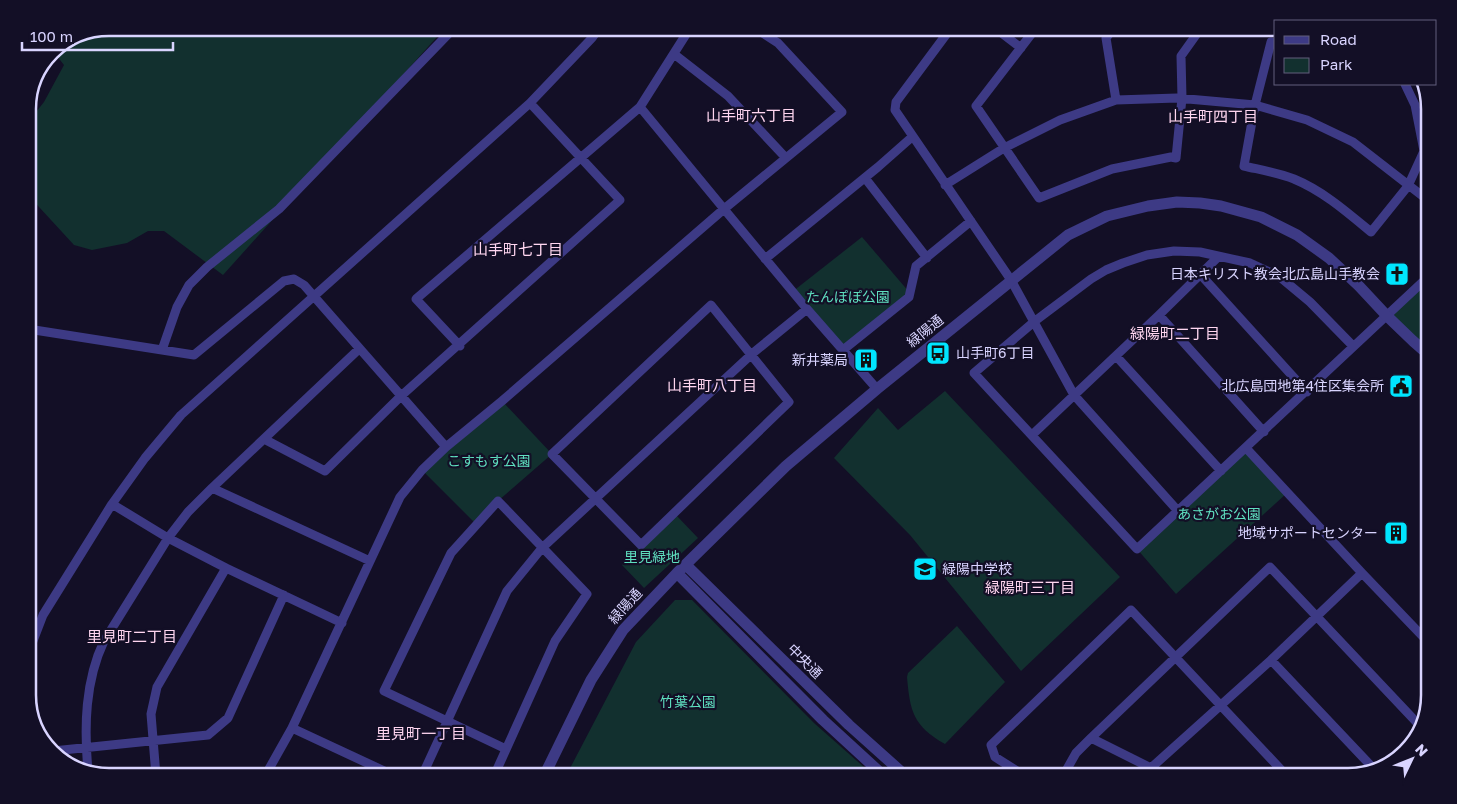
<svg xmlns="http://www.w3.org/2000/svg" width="1457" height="804" font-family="'Golos Text','Noto Sans JP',sans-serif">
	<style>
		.green { fill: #12302f }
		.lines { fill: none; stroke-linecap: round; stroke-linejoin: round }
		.minor { stroke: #3d3a85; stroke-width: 9 }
		.tertiary { stroke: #3d3a85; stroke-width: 11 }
		.labels { text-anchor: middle; stroke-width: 4.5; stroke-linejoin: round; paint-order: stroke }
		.poi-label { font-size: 14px; fill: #d9d4ff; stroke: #130f26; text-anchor: end }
		.park-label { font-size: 14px; fill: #5fe0c0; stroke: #130f26 }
		.street-label { font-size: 14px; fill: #d9d4ff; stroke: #130f26 }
		.neighbourhood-label { font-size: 15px; fill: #ffd6f0; stroke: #130f26 }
		.rim { fill: none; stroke: #d9d4ff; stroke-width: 2.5 }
	</style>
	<rect width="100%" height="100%" fill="#130f26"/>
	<!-- green -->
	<path class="green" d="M109 28H445L223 275 164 231H148L127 243 92 250 74 245 28 195V122L44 102 64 65 53 51Z
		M862 237 910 293 843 350 792 292Z
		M1429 276V355L1387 316Z
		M945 391 1120 577 1021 671 910 535 834 458 878 408 898 430Z
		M502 401 552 454 498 501 476 524 422 470Z
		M1246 448 1287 493 1176 594 1137 549Z
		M676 515 698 538 644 588 622 565 641 545Z
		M675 600H692L814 723 874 776H566L636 642Z
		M957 626 1005 682 945 744C913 726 910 711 907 677L908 673Z"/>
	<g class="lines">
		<!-- minor -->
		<path class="minor" d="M951 28 896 102 895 110 1011 280 1074 395 1178 511
			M995 28 1021 48
			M1036 28 976 106 1039 198 1112 169 1171 157 1176 158 1182 98 1181 56 1201 28
			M1114 28 1106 38 1116 100
			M1276 43 1271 42 1255 105 1244 166C1261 170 1278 173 1294 179 1323 191 1347 212 1371 232L1408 186 1424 151 1415 105 1405 84
			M674 54 728 96 786 158
			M640 107 724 209 842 112 778 43 755 28
			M865 178 927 258
			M945 185 1004 148 1060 120 1116 100 1177 98 1255 105 1307 120 1353 142 1429 201
			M765 259 878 167 912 137
			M1200 274 1307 392
			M711 305 789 402 641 545 552 454Z
			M1159 315 1264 432
			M28 329 194 355 284 281 294 279 304 285 446 447 502 401 724 209 807 309 877 389
			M460 346 416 299 640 107 690 28
			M1353 346 1310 302 1280 277 1250 263 1200 252 1174 251 1147 255 1123 263 1106 270 1091 279 1035 321 974 373 1137 549 1429 276
			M162 350 177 307 189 285 207 267 279 209 454 28
			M843 350 909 297 916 266 971 221
			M1116 356 1221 471
			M1032 435 1159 315 1218 257
			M264 439 325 471 401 396 620 200 530 103
			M1246 448 1362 573 1429 643
			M212 488 370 561
			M112 504 168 538 226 568 342 623
			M28 654 43 615 112 504 145 458 181 415 530 103 592 38 599 28
			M1271 660 1374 769
			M292 728 395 776
			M1091 738 1167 776
			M53 751 208 735 228 718 284 595
			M88 771C84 727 85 681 104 641L168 538 188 512 212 488 359 349
			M156 776 151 714 157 687 226 568
			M265 776 292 728 400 497 422 470 446 447
			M422 776 507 591 542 548 753 353 807 309
			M494 776 555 641 587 594 498 501 451 553 384 691 506 749
			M1025 776 995 757 991 745 1131 610 1287 776
			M1063 776 1076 753 1091 738 1270 567 1421 727
			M1142 776 1271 660 1362 573"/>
		<!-- tertiary -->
		<path class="tertiary" d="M686 565 849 725 906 776
			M677 573 823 720 884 776
			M544 776 591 680 623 630 677 573 786 466 877 389 1068 235 1107 216 1148 206 1177 202 1200 203 1221 206 1261 217 1297 235 1329 258 1359 286 1387 316 1413 341 1429 355"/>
	</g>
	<!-- icons -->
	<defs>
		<g id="church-square" transform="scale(1.25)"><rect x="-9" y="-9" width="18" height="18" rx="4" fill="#00e5ff" stroke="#130f26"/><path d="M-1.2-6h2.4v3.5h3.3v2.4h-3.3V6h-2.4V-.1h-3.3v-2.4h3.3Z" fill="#111"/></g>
		<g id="bus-square" transform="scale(1.25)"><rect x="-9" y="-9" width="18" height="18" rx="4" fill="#00e5ff" stroke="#130f26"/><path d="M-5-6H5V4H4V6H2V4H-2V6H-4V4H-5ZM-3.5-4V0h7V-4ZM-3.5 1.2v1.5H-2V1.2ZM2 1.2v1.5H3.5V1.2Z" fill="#111"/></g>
		<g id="building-square" transform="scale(1.25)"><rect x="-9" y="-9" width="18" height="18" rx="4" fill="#00e5ff" stroke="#130f26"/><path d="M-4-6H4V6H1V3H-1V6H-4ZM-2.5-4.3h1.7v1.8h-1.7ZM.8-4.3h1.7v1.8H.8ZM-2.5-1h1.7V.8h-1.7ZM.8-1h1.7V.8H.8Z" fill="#111"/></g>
		<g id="civic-square" transform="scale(1.25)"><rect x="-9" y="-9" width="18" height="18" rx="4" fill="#00e5ff" stroke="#130f26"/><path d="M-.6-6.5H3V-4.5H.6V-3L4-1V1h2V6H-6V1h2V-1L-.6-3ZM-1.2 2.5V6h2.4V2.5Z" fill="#111"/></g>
		<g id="school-square" transform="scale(1.25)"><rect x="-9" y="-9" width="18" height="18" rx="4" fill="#00e5ff" stroke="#130f26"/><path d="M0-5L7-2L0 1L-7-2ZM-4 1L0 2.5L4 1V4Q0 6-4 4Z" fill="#111"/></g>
	</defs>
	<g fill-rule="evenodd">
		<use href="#church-square" x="1397" y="274"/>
		<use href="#bus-square" x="938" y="353"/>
		<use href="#building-square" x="866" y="360"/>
		<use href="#civic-square" x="1401" y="386"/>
		<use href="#building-square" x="1396" y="533"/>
		<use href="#school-square" x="925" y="569"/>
	</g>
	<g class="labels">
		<!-- poi labels -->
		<g class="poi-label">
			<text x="1380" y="279">日本キリスト教会北広島山手教会</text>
			<text x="956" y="358" text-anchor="start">山手町6丁目</text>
			<text x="848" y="365">新井薬局</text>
			<text x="1384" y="391">北広島団地第4住区集会所</text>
			<text x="1378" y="538">地域サポートセンター</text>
			<text x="942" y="574" text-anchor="start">緑陽中学校</text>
		</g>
		<!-- park labels -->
		<g class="park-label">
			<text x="848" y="302">たんぽぽ公園</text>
			<text x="489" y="466">こすもす公園</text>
			<text x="1219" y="519">あさがお公園</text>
			<text x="652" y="562">里見緑地</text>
			<text x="688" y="707">竹葉公園</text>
		</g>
		<!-- street labels -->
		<g class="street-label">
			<text transform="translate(925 331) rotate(-39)" y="5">緑陽通</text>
			<text transform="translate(625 606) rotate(-48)" y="5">緑陽通</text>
			<text transform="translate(805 661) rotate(45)" y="5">中央通</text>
		</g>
		<!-- neighbourhood labels -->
		<g class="neighbourhood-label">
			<text x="751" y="121">山手町六丁目</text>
			<text x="1213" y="122">山手町四丁目</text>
			<text x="518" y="255">山手町七丁目</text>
			<text x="1175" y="339">緑陽町二丁目</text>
			<text x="712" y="391">山手町八丁目</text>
			<text x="1030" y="593">緑陽町三丁目</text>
			<text x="132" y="642">里見町二丁目</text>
			<text x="421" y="739">里見町一丁目</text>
		</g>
	</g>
	<!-- crop -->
	<path d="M0 0H1457V804H0ZM109 36H1348A73 73 0 0 1 1421 109V695A73 73 0 0 1 1348 768H109A73 73 0 0 1 36 695V109A73 73 0 0 1 109 36Z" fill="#130f26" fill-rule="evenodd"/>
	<path class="rim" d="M109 36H1348A73 73 0 0 1 1421 109V695A73 73 0 0 1 1348 768H109A73 73 0 0 1 36 695V109A73 73 0 0 1 109 36Z"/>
	<!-- legend -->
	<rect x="1274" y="20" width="162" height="65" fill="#130f26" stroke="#625e7d"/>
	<rect x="1284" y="36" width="25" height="8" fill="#3d3a85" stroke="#625e7d"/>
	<text x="1320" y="45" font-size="15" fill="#d9d4ff">Road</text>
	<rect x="1284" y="58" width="25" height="15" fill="#12302f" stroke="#625e7d"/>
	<text x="1320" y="70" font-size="15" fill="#d9d4ff">Park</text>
	<!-- north arrow -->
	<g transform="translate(1412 759) rotate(47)" stroke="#130f26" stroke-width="4" paint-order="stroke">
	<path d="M0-4L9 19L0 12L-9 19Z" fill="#d9d4ff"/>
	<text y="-8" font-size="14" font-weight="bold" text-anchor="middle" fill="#d9d4ff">N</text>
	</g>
	<!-- scale -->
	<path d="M22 42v8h151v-8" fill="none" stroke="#d9d4ff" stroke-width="2.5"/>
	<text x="30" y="42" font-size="15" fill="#d9d4ff" stroke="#130f26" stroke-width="4" paint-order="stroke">100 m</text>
</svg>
